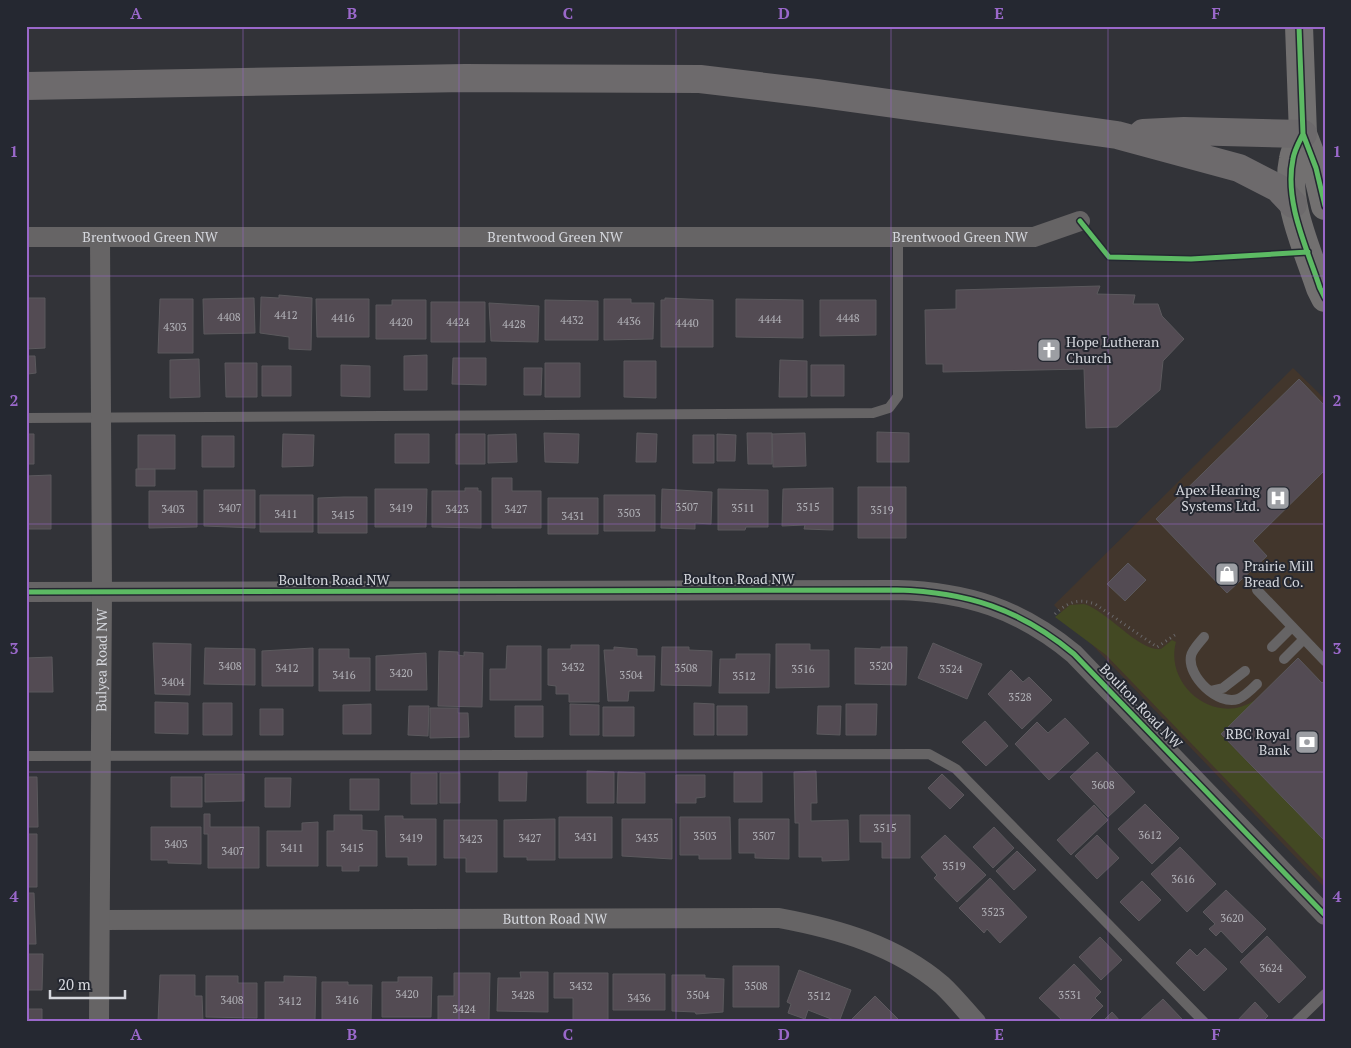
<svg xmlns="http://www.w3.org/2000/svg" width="1351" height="1048" font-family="'PT Serif',serif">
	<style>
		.commercial { fill: #42362c }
		.green { fill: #434923 }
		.building { fill: #534b53; stroke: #5b595d }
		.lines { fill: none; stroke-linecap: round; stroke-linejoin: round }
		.path { stroke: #6a696b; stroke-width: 3; stroke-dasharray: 1 4; stroke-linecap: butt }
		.lane { stroke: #666465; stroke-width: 10 }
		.street { stroke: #666465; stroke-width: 20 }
		.secondary { stroke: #727070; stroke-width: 28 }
		.highway { stroke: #6d6a6c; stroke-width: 28 }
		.cycleway-casing { stroke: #252831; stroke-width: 8 }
		.cycleway { stroke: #5cba63; stroke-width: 5 }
		.grid { fill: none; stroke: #9a68ca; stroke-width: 1; stroke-opacity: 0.55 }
		.labels { text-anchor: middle; stroke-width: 4; stroke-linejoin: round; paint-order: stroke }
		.number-label { font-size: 11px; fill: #b4b4ba }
		.street-label { font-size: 14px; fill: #d5d7dd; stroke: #252831 }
		.poi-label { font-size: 14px; fill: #d5d7dd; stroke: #252831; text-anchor: start }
		.neatline { fill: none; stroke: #9a68ca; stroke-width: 2 }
		.grid-label { font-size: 16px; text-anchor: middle; font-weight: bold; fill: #9a68ca }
	</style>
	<rect width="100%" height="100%" fill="#323338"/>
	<!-- commercial -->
	<path class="commercial" d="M1293 368 1325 399V888L1054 605Z"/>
	<!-- green -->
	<path class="green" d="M1084 604C1108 611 1139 652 1161 649L1172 640 1176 642C1164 686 1216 727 1255 700L1221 735 1325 841V882L1106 655 1055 617 1070 605Z"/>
	<!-- building -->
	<path class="building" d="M1100 286 1097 294 1135 295 1133 304H1158L1162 316 1184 339 1163 361 1160 390 1117 427 1086 428 1084 369 943 372V364H926L925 310 956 309V290Z
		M279 295 312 298 311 350 289 349V337L260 333 261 297 279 298Z
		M26 298H45V348L26 349Z
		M254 298 255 333 204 334 203 299Z
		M665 298 713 300V347H661V300H665Z
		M160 299H193V353H158Z
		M316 299H369V337H317Z
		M604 299H631V303H654L653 339 604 340Z
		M736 299 803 300V338L736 337Z
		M392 300H426V339H376V305H392Z
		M545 300 598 301V340H545Z
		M820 300H876V335L820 336Z
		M431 302H485V342H431Z
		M489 303 539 306 538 342 491 341Z
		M427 355V390H404V356Z
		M26 356H35L36 373 28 374V397H26Z
		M453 358H486V385L452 384Z
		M199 359 200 397 170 398V360Z
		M780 360 807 361V397H779Z
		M624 361H656V398L624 397Z
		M225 363H257V397H226Z
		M545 363H580V397H545Z
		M341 365 370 366V397L341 396Z
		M811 365H844V396H811Z
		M262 366H291V396H262Z
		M524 368H542L541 395H524Z
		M1299 379 1325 406V470L1253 541 1267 556 1227 593 1156 519Z
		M877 432 909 433V462H877Z
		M544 433 579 434 578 463 545 462Z
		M637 433 657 434 656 462H636Z
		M747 433H772V464H748Z
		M805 433 806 466 773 467 772 434Z
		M26 434H34V464H26Z
		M283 434 314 435 313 466 282 467Z
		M395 434H429V463H395Z
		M456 434H485V464H456Z
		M516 434 517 462 488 463V435Z
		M717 434 736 435 735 461H717Z
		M138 435H175V469H138Z
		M693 435H714V463H693Z
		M202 436H234V467H202Z
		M136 469H155V486H136Z
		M51 475V529H26V476Z
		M492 478H512V491H541V528H492Z
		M858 487H906V538H858Z
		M465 488H478V491H481V528L432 527V491H465Z
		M833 488V530L804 529 805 525 782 526 783 489Z
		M375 489H427L426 527H375Z
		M662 489 712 492 711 524 695 523V529L661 528Z
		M718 489 768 490V527H746L745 530H718Z
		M204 490H255V528L204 526Z
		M149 491H197V527L149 528Z
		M260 495H313V532H260Z
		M604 495H655V531H604Z
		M344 497H367V533H318V498Z
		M548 498H598V534H548Z
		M1128 563 1146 580 1125 601 1107 584Z
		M153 643 191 644 190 695 155 694Z
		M933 643 982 664 967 699 918 678Z
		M776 644H810V650H829V687L776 688Z
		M571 645H599V702H569V694H556V686L548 685V649H571Z
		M507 646H541V700H490V669H506Z
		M614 647 637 649V656H655L654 691H629L628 701H608L604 650H614Z
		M662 647H689V650L712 651 711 686 661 685Z
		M881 647H907L906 685 855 684V648L881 649Z
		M205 648 255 649V685L204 684Z
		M313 648V686H262V651Z
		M319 649H349V658H370V691H319Z
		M439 651 458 652V655L464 656V652L483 653 482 707 438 706Z
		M426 653 427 690H376V656Z
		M736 654H770L769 693H719L720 659H736Z
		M52 657 53 692H26V658Z
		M1298 658 1322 683 1325 680V841L1221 734Z
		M1011 670 1023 682 1029 677 1052 700 1022 729 988 694Z
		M155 702 188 703V734L155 733Z
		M203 703H232V735H203Z
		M694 703 714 704V735H694Z
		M371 704V734H343V705Z
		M570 704 599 705V735H570Z
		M846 704H877L876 735H846Z
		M409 706H429L428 736 408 735Z
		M515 706H543V737H515Z
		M717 706H747V735H717Z
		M818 706H841L840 735 817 734Z
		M603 707H634V736H603Z
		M430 708H458V713H468L469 737 430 738Z
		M260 709H283V735H260Z
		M1065 718 1089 743 1049 780 1015 744 1037 722 1048 733Z
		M985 721 1008 746 986 766 962 742Z
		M1097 752 1135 792 1108 817 1070 777Z
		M587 771 614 772V803H587Z
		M816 771 817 803H811V821L848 820 849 860 822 861V857H799V823H795L794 772Z
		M499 772H527L526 801H499Z
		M618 772 645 773V803H617Z
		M734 772H762V802H734Z
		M411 773H437V804H411Z
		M440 773H460V803H440Z
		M205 774H244V801L205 802Z
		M942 774 964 795 950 809 928 788Z
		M676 775H705V797L696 798V803H676Z
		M26 777H37L38 827H26Z
		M171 777H202V807H171Z
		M265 778H291L290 807H265Z
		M350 779H379V810H350Z
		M1145 804 1179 838 1152 864 1118 829Z
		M1094 805 1108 820 1071 855 1057 840Z
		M204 814H210V827H259V868H208V834H204Z
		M334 815H362V830L377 831V866H359V871H342V866H327V831H334Z
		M860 815H910V858H882V842H860Z
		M385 816H403V819H436V865H408V857H386Z
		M559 817H612V858H559Z
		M680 817H730L731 859H699V855H680Z
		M555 819V860H527V857H504V820Z
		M622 819H672V859L622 856Z
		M739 819H789V859L755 858V853H739Z
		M444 820H497V872H466V858H444Z
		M318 822V866H267V831H302V823Z
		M151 827H201V864L168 863V860H151Z
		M994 827 1014 848 993 868 973 847Z
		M26 834H37V887H26Z
		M945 835 986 875 957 902 934 878 937 875 921 857Z
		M1097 835 1119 858 1097 879 1075 856Z
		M1180 847 1216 884 1187 912 1151 874Z
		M1017 851 1036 870 1014 890 996 871Z
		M990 878 1027 917 1000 943 987 929 984 933 959 908Z
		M1142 881 1161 900 1139 921 1120 902Z
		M1226 890 1266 929 1242 953 1221 931 1216 936 1209 929 1215 924 1203 912Z
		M26 893H34L36 944H26Z
		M1267 936 1306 977 1279 1003 1240 962Z
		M1100 937 1122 960 1101 980 1079 957Z
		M1205 948 1227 969 1204 991 1176 963 1190 949 1197 956Z
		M26 954H43L42 990H26Z
		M1074 964 1101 992 1095 998 1103 1006 1087 1022H1064L1039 998Z
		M733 966H779V1007H733Z
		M799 970 851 990 839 1022 808 1010 805 1019 788 1013 791 1004 787 1002Z
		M520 972H548V1012L497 1011 498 978H521Z
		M454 973H490L489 1022H438V996H454Z
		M554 973H608V1022H573V998H554Z
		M613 974H665V1010H613Z
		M160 975H195V996H202L203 1022H158Z
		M672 975H705V978L724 979 723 1012 696 1014 695 1012 672 1011Z
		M206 976H238V983H257V1018L206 1017Z
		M284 976 316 977 315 1021 265 1020V982H284Z
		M398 977H432L431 1017H382V982H398Z
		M322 982H348V985H372L371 1022 322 1021Z
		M875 996 901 1022H849Z
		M1163 999 1182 1019 1179 1022 1139 1021Z
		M1255 1002 1268 1016 1262 1022H1236Z
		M26 1009H42V1022H26Z
		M1112 1012 1121 1022H1102Z"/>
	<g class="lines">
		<!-- path -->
		<path class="path" d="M1055 614C1068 602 1078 598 1095 604L1157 647 1175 635"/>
		<!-- lane -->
		<path class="lane" d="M26 418 873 413 889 408 898 396V236
			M1257 590 1325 661
			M1204 637C1200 642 1192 650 1191 656 1187 676 1218 706 1238 699 1245 696 1252 689 1257 684
			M1272 647 1292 627
			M1284 659 1304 639
			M1210 691 1223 688 1245 671
			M26 756 929 754 956 769 1204 1022
			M1296 1022 1325 994"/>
		<!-- street -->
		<g class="street">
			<path id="s1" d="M26 237H1034L1080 221"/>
			<path d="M26 592 897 590C967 592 1020 609 1074 654L1325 915"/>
			<path id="s2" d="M101 920 779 918C838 929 895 945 942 985 954 996 965 1010 976 1022"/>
			<path id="s3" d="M99 1022 102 592 100 237"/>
		</g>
		<!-- secondary -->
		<path class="secondary" d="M1299 26 1303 134 1316 168 1325 206
			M1303 134C1299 142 1294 151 1293 159 1284 202 1307 248 1320 288L1325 298"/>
		<!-- highway -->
		<path class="highway" d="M26 86 465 78 700 79 816 93 1117 135 1239 168 1278 188 1293 204
			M1143 133 1184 131 1303 134"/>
		<!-- cycleway casing -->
		<g class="cycleway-casing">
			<path id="cycleway" d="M1299 26 1303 134 1316 168 1325 206
				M1303 134C1299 142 1294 151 1293 159 1284 202 1307 248 1320 288L1325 298
				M1080 221 1109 257 1191 259 1308 252
				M26 592 897 590C967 592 1020 609 1074 654L1325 915"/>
		</g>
		<!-- cycleway -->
		<use href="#cycleway" class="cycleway"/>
	</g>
	<!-- grid -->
	<path class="grid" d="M243 26V1022M459 26V1022M676 26V1022M891 26V1022M1108 26V1022M26 276H1325M26 524H1325M26 772H1325"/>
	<!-- icons -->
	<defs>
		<g id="church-square" transform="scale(1.25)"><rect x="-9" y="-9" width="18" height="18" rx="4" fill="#9c9ea3" stroke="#252831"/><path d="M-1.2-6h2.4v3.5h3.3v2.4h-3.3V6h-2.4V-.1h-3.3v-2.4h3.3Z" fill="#fff"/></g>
		<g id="hospital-square" transform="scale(1.25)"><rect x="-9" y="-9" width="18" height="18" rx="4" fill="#9c9ea3" stroke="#252831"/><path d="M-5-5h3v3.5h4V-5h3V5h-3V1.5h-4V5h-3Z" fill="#fff"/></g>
		<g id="shop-square" transform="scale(1.25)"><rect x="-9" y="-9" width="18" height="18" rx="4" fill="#9c9ea3" stroke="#252831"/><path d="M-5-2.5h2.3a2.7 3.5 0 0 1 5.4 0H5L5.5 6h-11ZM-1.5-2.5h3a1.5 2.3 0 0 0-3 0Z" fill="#fff"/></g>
		<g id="bank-square" transform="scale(1.25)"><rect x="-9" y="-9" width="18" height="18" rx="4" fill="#9c9ea3" stroke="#252831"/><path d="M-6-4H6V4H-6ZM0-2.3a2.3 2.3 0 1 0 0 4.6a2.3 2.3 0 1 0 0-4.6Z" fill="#fff"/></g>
	</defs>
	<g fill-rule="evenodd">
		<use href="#church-square" x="1049" y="350"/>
		<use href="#hospital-square" x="1278" y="498"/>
		<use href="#shop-square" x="1227" y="574"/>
		<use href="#bank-square" x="1307" y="742"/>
	</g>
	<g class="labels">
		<!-- number labels -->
		<g class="number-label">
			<text x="286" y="319">4412</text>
			<text x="229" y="321">4408</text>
			<text x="343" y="322">4416</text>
			<text x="848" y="322">4448</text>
			<text x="770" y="323">4444</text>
			<text x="572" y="324">4432</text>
			<text x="629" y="325">4436</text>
			<text x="401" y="326">4420</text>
			<text x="458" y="326">4424</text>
			<text x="687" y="327">4440</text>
			<text x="514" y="328">4428</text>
			<text x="175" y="331">4303</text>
			<text x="687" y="511">3507</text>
			<text x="808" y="511">3515</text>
			<text x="230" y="512">3407</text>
			<text x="401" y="512">3419</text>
			<text x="743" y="512">3511</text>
			<text x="173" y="513">3403</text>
			<text x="457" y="513">3423</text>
			<text x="516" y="513">3427</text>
			<text x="882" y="514">3519</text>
			<text x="629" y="517">3503</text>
			<text x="286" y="518">3411</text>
			<text x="343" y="519">3415</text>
			<text x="573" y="520">3431</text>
			<text x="230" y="670">3408</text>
			<text x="881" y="670">3520</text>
			<text x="573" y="671">3432</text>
			<text x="287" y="672">3412</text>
			<text x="686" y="672">3508</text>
			<text x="803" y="673">3516</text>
			<text x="951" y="673">3524</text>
			<text x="401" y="677">3420</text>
			<text x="344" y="679">3416</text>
			<text x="631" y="679">3504</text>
			<text x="744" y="680">3512</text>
			<text x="173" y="686">3404</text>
			<text x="1020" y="701">3528</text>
			<text x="1103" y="789">3608</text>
			<text x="885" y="832">3515</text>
			<text x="1150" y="839">3612</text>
			<text x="705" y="840">3503</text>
			<text x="764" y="840">3507</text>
			<text x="586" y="841">3431</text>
			<text x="411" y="842">3419</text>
			<text x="530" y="842">3427</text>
			<text x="647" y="842">3435</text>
			<text x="471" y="843">3423</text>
			<text x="176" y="848">3403</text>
			<text x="292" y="852">3411</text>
			<text x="352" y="852">3415</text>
			<text x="233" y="855">3407</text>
			<text x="954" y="870">3519</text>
			<text x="1183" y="883">3616</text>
			<text x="993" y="916">3523</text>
			<text x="1232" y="922">3620</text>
			<text x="1271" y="972">3624</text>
			<text x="581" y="990">3432</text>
			<text x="756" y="990">3508</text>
			<text x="407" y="998">3420</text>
			<text x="523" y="999">3428</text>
			<text x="698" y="999">3504</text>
			<text x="1070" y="999">3531</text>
			<text x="819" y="1000">3512</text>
			<text x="639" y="1002">3436</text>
			<text x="232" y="1004">3408</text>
			<text x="347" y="1004">3416</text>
			<text x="290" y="1005">3412</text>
			<text x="464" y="1013">3424</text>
		</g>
		<!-- street labels -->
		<g class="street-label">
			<text dy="5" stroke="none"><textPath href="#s1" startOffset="529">Brentwood Green NW</textPath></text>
			<text dy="5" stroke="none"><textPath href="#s1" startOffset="934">Brentwood Green NW</textPath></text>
			<text dy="5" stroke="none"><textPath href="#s1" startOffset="124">Brentwood Green NW</textPath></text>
			<text x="739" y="584">Boulton Road NW</text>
			<text x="334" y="585">Boulton Road NW</text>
			<text dy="5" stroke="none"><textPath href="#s3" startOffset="362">Bulyea Road NW</textPath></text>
			<text transform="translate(1141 706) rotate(46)" y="5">Boulton Road NW</text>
			<text dy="5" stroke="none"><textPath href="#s2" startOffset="454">Button Road NW</textPath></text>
		</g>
		<!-- poi labels -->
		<g class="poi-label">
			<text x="1066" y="347">Hope Lutheran<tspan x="1066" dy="16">Church</tspan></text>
			<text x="1260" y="495" text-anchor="end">Apex Hearing<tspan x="1260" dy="16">Systems Ltd.</tspan></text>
			<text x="1244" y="571">Prairie Mill<tspan x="1244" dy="16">Bread Co.</tspan></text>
			<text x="1290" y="739" text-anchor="end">RBC Royal<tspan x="1290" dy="16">Bank</tspan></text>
		</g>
	</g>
	<!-- border -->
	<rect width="1351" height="1048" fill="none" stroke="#252831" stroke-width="55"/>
	<!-- scale -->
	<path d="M50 990v8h75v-8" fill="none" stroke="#d5d7dd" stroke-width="2.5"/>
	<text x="58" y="990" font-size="15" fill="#d5d7dd" stroke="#252831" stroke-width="4" paint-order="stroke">20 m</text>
	<rect x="28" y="28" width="1296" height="992" class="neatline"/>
	<g class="grid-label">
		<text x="136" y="19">A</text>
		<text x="352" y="19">B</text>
		<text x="568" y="19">C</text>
		<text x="784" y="19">D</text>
		<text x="999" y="19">E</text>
		<text x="1216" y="19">F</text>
		<text x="14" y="157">1</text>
		<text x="1337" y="157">1</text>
		<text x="14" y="406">2</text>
		<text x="1337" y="406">2</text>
		<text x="14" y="654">3</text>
		<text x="1337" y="654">3</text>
		<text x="14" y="902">4</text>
		<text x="1337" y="902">4</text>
		<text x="136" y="1040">A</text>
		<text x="352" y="1040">B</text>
		<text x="568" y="1040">C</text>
		<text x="784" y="1040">D</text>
		<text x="999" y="1040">E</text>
		<text x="1216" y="1040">F</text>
	</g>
</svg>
